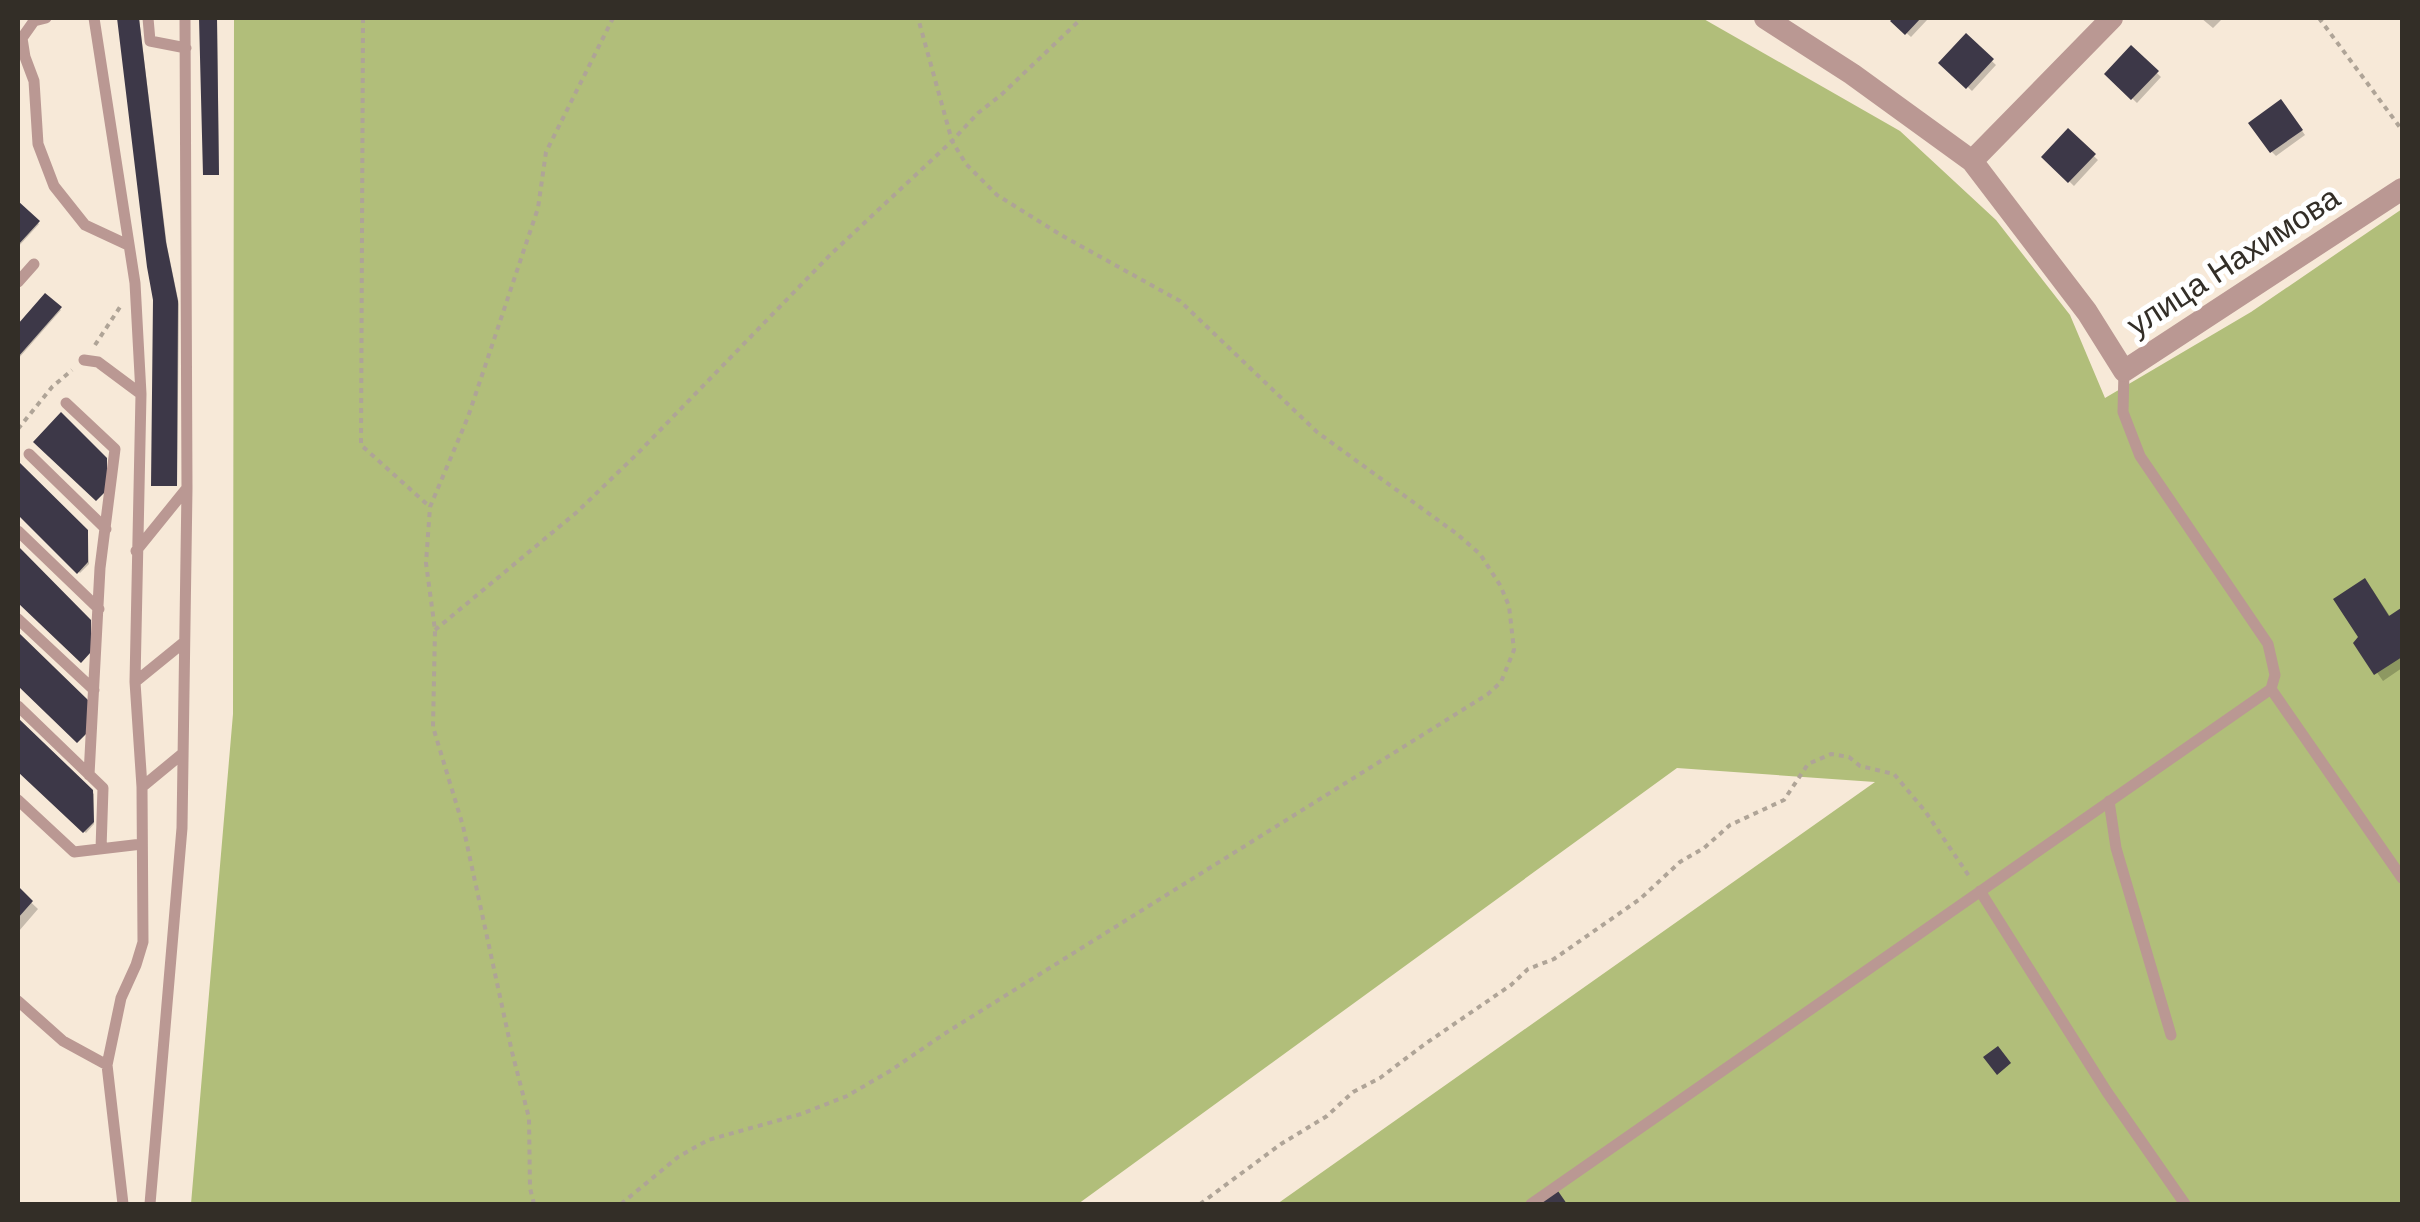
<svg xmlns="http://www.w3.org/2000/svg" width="2420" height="1222" font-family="Arial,sans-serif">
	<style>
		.forest { fill: #b1be7a }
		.shadow { fill: #0003 }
		.building { fill: #3d3848 }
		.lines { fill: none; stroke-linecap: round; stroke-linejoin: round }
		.path { stroke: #afa497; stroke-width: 4; stroke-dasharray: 5 5; stroke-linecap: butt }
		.lane { stroke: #ba9893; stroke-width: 11 }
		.street { stroke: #ba9893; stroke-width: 22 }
		.labels { text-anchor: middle; stroke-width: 10; stroke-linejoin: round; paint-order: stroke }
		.street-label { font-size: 32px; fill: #332e27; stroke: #fff }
	</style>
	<rect width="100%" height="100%" fill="#f7e9d8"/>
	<!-- forest -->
	<path class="forest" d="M234 18H1702L1900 131 1996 220 2070 315 2105 398 2251 312 2402 209V1204H1277L1875 782 1677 768 1078 1204H191L233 714Z"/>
	<!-- shadow -->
	<path class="shadow" d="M119 18H139L167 246 179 304 177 486H155V300L149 266Z
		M202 18H217L219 175 206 174Z
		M1896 18H1925L1927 20 1911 37 1893 21Z
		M2201 18H2223L2213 28Z
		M1966 37 1996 65 1972 91 1942 63Z
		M2132 49 2161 77 2137 103 2107 74Z
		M2285 107 2305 135 2276 156 2272 152Z
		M2068 132 2098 160 2074 186 2044 157Z
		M18 204 39 224 18 247Z
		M46 297 61 310 18 359V328Z
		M18 464 88 534 89 564 80 573 18 511Z
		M2372 589 2391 618 2400 612 2402 614V668L2383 681 2356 643 2361 637Z
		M18 721 94 794V824L86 833 18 768Z
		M18 890 38 909 19 931 18 929Z"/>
	<!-- building -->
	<path class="building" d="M117 18H139L166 242 178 301 177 486H151L153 300 147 267Z
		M199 18H217L219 175H203Z
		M1893 18H1921L1905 35 1890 21Z
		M1966 33 1994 59 1966 89 1938 63Z
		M2131 45 2159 71 2131 100 2104 74Z
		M2281 99 2303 130 2270 153 2248 123Z
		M2068 128 2096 154 2068 183 2041 157Z
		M18 201 40 221 18 245Z
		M45 293 62 307 18 357V324Z
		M61 412 107 458V490L96 501 33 442Z
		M18 461 88 530V562L77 574 18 515Z
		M18 546 91 620V652L81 663 18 603Z
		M2365 578 2389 616 2401 608 2402 611V657L2374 675 2353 643 2358 637 2333 599Z
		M18 632 88 700V732L77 743 18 686Z
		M18 718 93 790 94 822 83 833 18 772Z
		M18 886 33 901 18 918Z
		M1998 1046 2011 1063 1997 1075 1983 1057Z
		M1558 1191 1567 1204H1538Z"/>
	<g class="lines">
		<!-- path -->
		<path class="path" d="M363 18 361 445 430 507
			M2319 18 2402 130
			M95 345 120 307
			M18 429 52 387 72 370
			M435 630 577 512 636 455 830 255 952 141 978 113 1001 95 1082 18
			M534 1204 530 1188 529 1118 512 1052 463 826 433 727 435 630 426 563 430 507 468 417 538 208 546 152 613 18
			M621 1204 678 1157 708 1140 801 1114 847 1096 890 1071 944 1034 1488 694 1501 682 1514 650 1509 606 1500 585 1480 554 1457 534 1317 432 1180 301 1061 235 997 195 966 164 952 141 918 18
			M1200 1204 1281 1144 1327 1116 1353 1092 1380 1078 1425 1044 1511 985 1528 969 1554 959 1640 899 1680 862 1704 848 1730 825 1784 800 1808 764 1831 754 1849 757 1860 766 1894 774 1925 811 1971 879"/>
		<!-- lane -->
		<path class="lane" d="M46 18 34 21 22 38 25 57 34 81 38 144 54 186 85 225 128 245
			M94 18 135 283 141 394 135 682 142 787 143 942 136 965 121 998 107 1065 123 1204
			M148 18 150 41 186 48
			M18 282 34 264
			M84 360 98 362 141 394
			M66 403 115 449 100 568 89 775
			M29 454 106 529
			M18 531 99 609
			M136 551 187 488
			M18 619 94 690
			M135 682 183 643
			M2271 689 2402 878
			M18 706 103 788 101 849
			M142 787 182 754
			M18 800 74 852 142 844
			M2109 801 2116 848 2171 1035
			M1980 891 2107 1092 2185 1204
			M18 1001 63 1041 107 1065
			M150 1204 182 828 187 488 185 18
			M1531 1204 2271 689 2275 675 2268 644 2140 456 2123 412 2124 371"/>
		<!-- street -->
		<path class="street" d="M1765 18 1852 74 1972 161 2087 312 2124 371 2402 189
			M1972 161 2112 18"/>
	</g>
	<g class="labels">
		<!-- street labels -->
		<g class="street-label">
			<text transform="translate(2233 261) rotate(-33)" y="11">улица Нахимова</text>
		</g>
	</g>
	<!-- border -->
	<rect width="2420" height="1222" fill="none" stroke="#332e27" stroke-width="40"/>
</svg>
